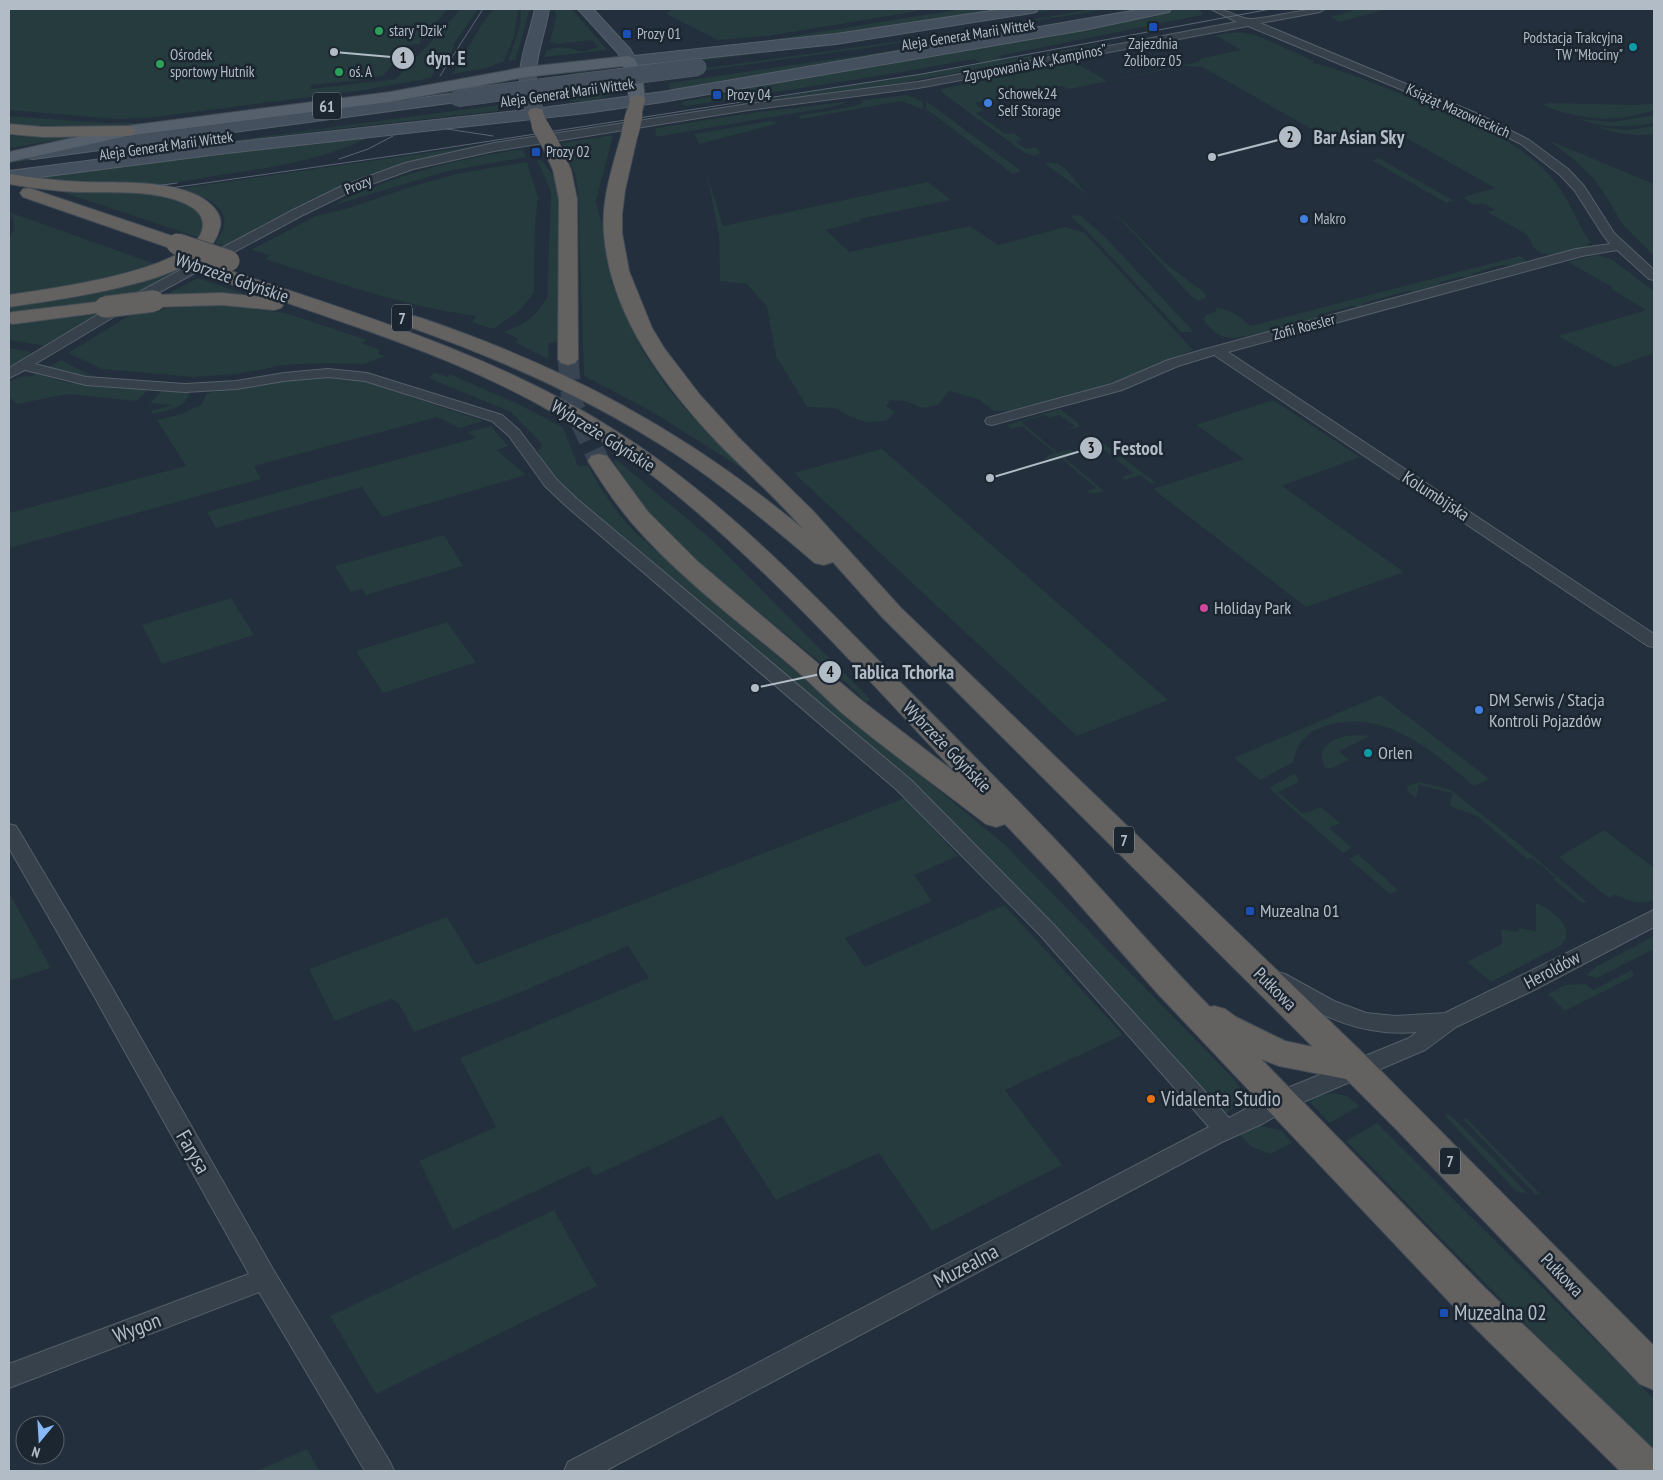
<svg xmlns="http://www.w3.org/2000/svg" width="1663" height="1480" font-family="'PT Sans Narrow',sans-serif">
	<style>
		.green { fill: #253b3d }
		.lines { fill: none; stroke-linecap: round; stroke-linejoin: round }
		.trunk-tunnel { stroke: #384451; stroke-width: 21; stroke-dasharray: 21 11; stroke-linecap: butt }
		.minor-casing { stroke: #555f6a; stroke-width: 2 }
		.secondary-casing { stroke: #555f6a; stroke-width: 2 }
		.primary-casing { stroke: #404a55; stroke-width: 2 }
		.trunk-casing { stroke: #424c57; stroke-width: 2 }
		.minor { fill: #37414c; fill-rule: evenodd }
		.secondary { fill: #45505f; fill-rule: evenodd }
		.primary { fill: #55606c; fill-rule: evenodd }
		.trunk { fill: #646260; fill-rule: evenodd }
		.tram { stroke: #596573; stroke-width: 1 }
		.secondary-bridge-casing { stroke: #555f6a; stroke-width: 18; stroke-linecap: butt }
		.trunk-bridge-far1-casing { stroke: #424c57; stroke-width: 18; stroke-linecap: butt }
		.trunk-bridge-casing { stroke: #424c57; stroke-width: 23; stroke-linecap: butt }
		.secondary-bridge { stroke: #45505f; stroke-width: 17 }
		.trunk-bridge-far1 { stroke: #646260; stroke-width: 17 }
		.trunk-bridge { stroke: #646260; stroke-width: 21 }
		.transit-dot { fill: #1a4fb4; stroke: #1c2631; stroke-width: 2 }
		.leisure-dot { fill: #2e9e5b; stroke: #1c2631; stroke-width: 2 }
		.culture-dot { fill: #0f9aa8; stroke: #1c2631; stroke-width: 2 }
		.shop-dot { fill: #3f7fe0; stroke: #1c2631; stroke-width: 2 }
		.hotel-dot { fill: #d1479c; stroke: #1c2631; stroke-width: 2 }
		.food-dot { fill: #e8710a; stroke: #1c2631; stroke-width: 2 }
		.labels { text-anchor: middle; stroke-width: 5; stroke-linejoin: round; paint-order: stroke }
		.far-poi-label { font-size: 15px; fill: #b2bcc7; stroke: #1c2631; text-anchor: start }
		.far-street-label { font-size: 15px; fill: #b2bcc7; stroke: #1c2631 }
		.shield { fill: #1c2631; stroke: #858f9a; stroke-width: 1 }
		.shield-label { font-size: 16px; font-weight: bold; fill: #b2bcc7 }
		.street-label { font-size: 18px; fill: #b2bcc7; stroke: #1c2631 }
		.poi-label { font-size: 18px; fill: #b2bcc7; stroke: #1c2631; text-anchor: start }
		.near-poi-label { font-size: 21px; fill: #b2bcc7; stroke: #1c2631; text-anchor: start }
		.near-street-label { font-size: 21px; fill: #b2bcc7; stroke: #1c2631 }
		.leader { fill: none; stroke: #b2bcc7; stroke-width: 2 }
		.callout-dot { fill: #b2bcc7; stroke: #1c2631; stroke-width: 2 }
		.mark-label { font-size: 15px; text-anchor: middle; font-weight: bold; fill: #111 }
		.callout-label { font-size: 19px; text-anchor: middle; font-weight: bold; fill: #b2bcc7; stroke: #1c2631; stroke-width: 5; stroke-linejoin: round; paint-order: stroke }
	</style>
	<rect width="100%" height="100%" fill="#232f3c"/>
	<!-- green -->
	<path class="green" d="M9 9H448L420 41V44L406 45 384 75 363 80 311 85 310 89 396 79 461 9H478L453 45 455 46 441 68 435 71 431 78 365 90 148 118 115 119 9 110Z
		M493 9H518L514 37 504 61 487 68 452 74 482 24Z
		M521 9H530L516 58 515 60 508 61 520 26Z
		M554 9H572L607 50 544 57 547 50C559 46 565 47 576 50 584 53 591 49 598 47L592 40 557 44 550 42 556 16Z
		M672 9H914L918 11 768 36 718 40 666 14Z
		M962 9H1011L871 30 664 52 758 42Z
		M1048 9H1060L905 34 664 66 663 63C792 52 920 30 1048 9Z
		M1094 9H1108L874 47 700 71 699 69 915 39Z
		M1141 9H1150L670 92 669 83 931 45Z
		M1178 9H1198L1202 13V15L998 56 1004 60 1109 43 1112 44 1219 25 861 90 731 105 981 64 975 59 890 74 687 106 683 105 681 102 749 90 747 87Z
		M1359 9H1387L1340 22 1348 26 1330 17Z
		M1239 32 1256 35 1314 61 1313 63C1348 71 1380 86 1413 99 1461 119 1517 137 1552 178 1569 197 1576 222 1591 243L1587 244 1589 246C1572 250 1548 262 1534 248 1530 243 1531 238 1526 234L1487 212 1495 210 1482 203 1474 205 1464 198 1466 196 1495 188 1399 134 1356 143 1331 140 1202 67 1184 66 1069 89 1062 86 975 103 983 110 976 113 1005 134 1013 133 1022 139 1016 142 1026 149 1035 147 1040 151 1039 154 1033 156 1025 153 941 92 942 89 946 88 1075 62 1107 81 1197 62 1203 58 1241 50 1215 35Z
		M585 71 601 72 619 86C613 105 556 106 544 91L549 79 554 77Z
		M907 95 923 102V109L999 167 922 109 901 101 801 119 798 116 855 106 862 103 863 100Z
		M459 101 460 103 9 163V161Z
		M851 101 832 107 655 137 656 128 751 113Z
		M926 101 1021 171 1013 174 926 109Z
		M1549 103 1637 105 1654 103V110C1616 124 1580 120 1542 105Z
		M498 105V111L301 133 19 171 15 170Z
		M1654 115V123C1628 128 1603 128 1578 119L1612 122Z
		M9 116 104 123H149L117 126 16 128 9 127Z
		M770 121 779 123 699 144 694 134Z
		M1654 126V134C1635 137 1616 134 1598 127L1627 130Z
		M613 135 596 201 604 233 612 284 642 350 664 383 689 413 743 469 651 411 584 376 578 194 576 177 562 143Z
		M9 136 71 138 9 148Z
		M370 137C325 159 277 167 227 174 200 178 171 185 144 185 107 186 69 183 33 177L243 150Z
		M1548 140 1654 184V256L1622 224 1609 201 1594 179 1572 158Z
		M481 145C422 158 364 174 309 201 281 215 253 231 225 246L215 243C242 208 205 196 177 189Z
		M523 149 526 157 448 171 335 205C346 197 361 192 374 187 421 168 472 157 523 149Z
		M1379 158 1454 201 1446 203 1372 160Z
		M537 160H541L555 177 559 194 557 342 549 343 548 359 515 342 519 339 504 332 524 323 536 313 547 298 551 192Z
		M527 162 538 197 535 224 534 293 518 312 493 329 472 322 476 316C406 307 333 281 265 259L270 255 251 250 316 216 349 208 410 187 456 174Z
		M1044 163C1066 159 1072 180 1085 192 1090 197 1096 201 1101 205Z
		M707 174 723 226 928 182 951 200 859 219 861 221 826 230 849 252 970 226 998 245 1065 227 1085 233 1193 350 1112 384 1008 411H994L978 399 949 391 938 405 922 408 905 401 890 400 886 406 895 412 886 421 866 422 851 417 835 408 807 407 776 356 767 307 747 284 720 281 719 236Z
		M56 190C78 191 236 187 197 237Z
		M1103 206 1124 221 1166 264 1205 293 1206 298 1198 301 1192 297 1122 221Z
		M9 212 158 265 71 286 9 295V239L14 228 13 219Z
		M1080 215 1103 235 1194 332H1181L1084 228 1070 216Z
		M1597 255 1611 259 1654 291V353L1615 367 1558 336 1643 311 1645 309 1612 290V287L1568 262Z
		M1520 256 1526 260C1520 268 1512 265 1504 265 1493 266 1483 271 1473 274L1470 278 1461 277 1440 282 1439 286 1417 292 1408 291 1364 303 1361 307 1352 306 1318 315 1316 319 1248 338 1245 336C1226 341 1214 336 1203 319L1206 315 1217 311 1215 308C1230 307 1240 318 1251 326Z
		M174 270 177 271 123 299 9 314V305L102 290Z
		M198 278 250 296 162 297Z
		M222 305 286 313 367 340 362 343 380 350 378 354 385 356 364 364 321 363 284 365 237 374 193 377 102 369 68 353 138 310Z
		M99 314 47 346 9 340V324Z
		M9 348 31 352 28 356 9 367Z
		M59 361H63L88 374 106 379 76 376 47 368Z
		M434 372 447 377 450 374 518 404 563 427 578 466 588 465 600 487 619 514 635 532 697 588 814 687 1005 845 1234 1079 1240 1087C1239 1101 1235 1109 1223 1115L838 720 578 501C562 486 546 472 538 451L542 444 511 412 433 380 430 377Z
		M36 374 69 383 145 388 147 391 137 401 68 394 17 404 9 397V382L19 377 32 376Z
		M326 377 354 378 484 421 460 428 437 417 254 466 261 479 9 548V513L186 466 157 420 178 415 201 405 207 393 282 380Z
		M166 390 187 391 190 393C183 410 170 409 153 414L151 411 172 405 150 403 160 392Z
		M1273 400 1360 457 1282 486 1404 572 1306 607 1153 489 1244 459 1196 425Z
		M1060 409 1078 423 1079 427 1065 430 1075 426 1059 415 1049 418 1045 415 1021 422 1058 453 1070 449 1075 454 1065 458 1105 492 1095 493 1085 492 1096 488 1062 459 1050 462 1045 457 1055 453 1022 426 1011 429 1007 425Z
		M491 426 508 446 497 450 526 475 382 517 362 487 216 528 207 512 476 438 467 432Z
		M1085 434 1094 436 1156 483 1152 484 1140 475 1125 480 1122 477 1133 473 1086 435 1075 438Z
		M882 449 1168 700 1077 736 794 473Z
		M613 460H617L711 539 869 698V701L865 702 856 691C822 663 788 636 754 608 701 565 644 523 613 460Z
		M444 535 463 566 366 595 362 589 351 592 335 566Z
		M231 598 254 635 162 664 142 625Z
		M447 622 476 662 383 693 356 651Z
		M1380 695 1489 779 1474 786C1432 751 1381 704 1320 728 1306 733 1295 746 1294 762L1260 780 1234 758Z
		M1357 735 1370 736 1339 751 1349 760 1330 769 1324 767 1321 755C1326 739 1342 736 1357 735Z
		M1295 773 1299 782 1278 792 1303 814 1321 807 1340 823 1329 828 1352 848 1343 853 1269 788Z
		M1419 782 1451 790 1519 844 1587 902 1582 903 1553 879 1556 878 1532 858 1527 859 1479 817 1450 806 1452 793 1419 785 1416 798 1407 791 1408 786Z
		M905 798 958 856 914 875 932 901 845 938 865 967 1004 905 1123 1035 1005 1090 1062 1165 932 1231 879 1153 776 1200 722 1116 594 1176 589 1166 453 1230 419 1161 496 1127 460 1058 649 978 628 946 514 995 414 1032 399 1004 391 999 335 1021 309 969 447 917 476 965Z
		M1604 830 1654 868V900C1642 906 1626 900 1614 894L1611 898 1602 893 1559 857Z
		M1358 854 1398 890 1390 894 1349 859Z
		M9 893 51 968 9 981Z
		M1536 903C1551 909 1580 929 1560 946L1491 982 1467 962 1502 944 1501 929 1518 932V928L1536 931Z
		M1654 936V949L1597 978 1586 975 1597 966Z
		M1632 970 1634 976 1565 1011 1548 994 1565 985 1586 984 1593 990Z
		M1333 1093 1347 1096 1360 1106 1329 1123 1310 1102 1317 1096Z
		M1448 1114 1461 1125 1527 1193 1517 1192 1445 1116Z
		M1466 1118 1541 1195 1535 1194 1463 1119Z
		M1377 1123 1654 1399V1456L1346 1141Z
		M1260 1126 1281 1130 1292 1143 1270 1154 1250 1146 1240 1135Z
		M554 1210 597 1286 376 1394 330 1316Z
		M307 1449 319 1471H257Z"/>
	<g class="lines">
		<!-- trunk-tunnel -->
		<path class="trunk-tunnel" d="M568 359 572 403 599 461"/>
		<!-- minor casing -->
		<g class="minor-casing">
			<path id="minor" d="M1211 9C1228 8 1240 20 1252 19 1277 17 1299 9 1325 9L1320 12 1260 23 1478 114 1529 140 1568 169 1584 186 1614 233 1654 270V280L1649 279 1617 250 1582 256 1228 352 1654 634V647L1648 646 1214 355 1178 366 1122 390 992 425 987 424 985 421 987 418 1112 384 1168 360 1202 350 1576 249 1610 244 1603 235 1575 191 1560 175 1521 144 1470 118 1248 26 918 88 748 110 494 151 413 169 350 192 301 216 117 315 35 364 86 377 185 384 236 381 284 373 328 369 367 373 502 415 519 430 557 480 577 499 911 780 1054 925 1229 1118 1273 1094 1409 1038 1417 1032C1357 1037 1320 1014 1269 986L1266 980 1269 974 1277 972 1285 974 1334 1001 1366 1013 1396 1016 1445 1013 1654 910V927L1532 991 1456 1027 1425 1050 1289 1108 1262 1124 1222 1142 605 1471H564L568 1462 1209 1127 1040 935 897 790 565 505 545 486 509 436 492 421 365 381 328 377 284 381 236 389 185 392 86 385 25 370 9 378V368L107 309 293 210 342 186 405 163 494 143 748 104 918 82 1237 22Z
				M9 824 16 826 19 831 110 984 274 1271 390 1462 394 1471H365L259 1292 9 1388V1364L249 1274 94 996 9 848Z"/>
		</g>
		<!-- secondary casing -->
		<g class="secondary-casing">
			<path id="secondary" d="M535 9H549C543 46 527 71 542 108L662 92 1143 9H1171L1169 12 1164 13 1084 30 662 102 586 113 219 154 9 181V171L219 144 526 110C511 71 527 47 535 9Z
				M578 9H593L630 49 634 56 836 34 1004 9H1038L1036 12 1031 13 836 44 628 66 622 64 618 53Z
				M458 93 464 95 466 98 464 101 33 159 27 158 24 154 27 150 33 149Z"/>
		</g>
		<!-- primary casing -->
		<g class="primary-casing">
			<path id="primary" d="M628 56 634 58 642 72 645 100 643 103H631L629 100 626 72 623 66 526 77 390 102 127 136 9 162V152L127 126 390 92 526 67Z"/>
		</g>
		<!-- trunk casing -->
		<g class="trunk-casing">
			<path id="trunk" d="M637 95 643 97 645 100 640 119H628L626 115 631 97Z
				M536 108 542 109 548 126 546 130H534L528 113 530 109Z
				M9 124 43 127 127 126 133 127 135 131 133 135 127 136 43 137 9 134Z
				M630 128 636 129 638 133 625 190 622 214V233L629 271 652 328 664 348 700 395 738 437 813 511 900 607 1369 1059 1654 1346V1390L1640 1384 1398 1131 1346 1079 1279 1066 1261 1059 1484 1287 1654 1450V1471H1620L1458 1311 1159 995 1058 880 1005 824 996 827 986 824C938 787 889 752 842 713 822 695 804 676 783 659 731 616 676 574 632 523 615 503 601 482 588 461L591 456 599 454 607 456 648 512 697 561 861 700 957 774C861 672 767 566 657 479 623 453 585 430 547 409 464 362 372 332 282 301L284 304 281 308 274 310 222 305 154 307 147 305 144 301 147 297 154 295 222 293 271 298 205 275 202 271 205 267 212 265 219 267C354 313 494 353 616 431 714 493 796 577 877 659 946 728 1015 796 1081 867 1124 914 1166 962 1210 1007L1214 1006 1225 1009 1236 1017 1285 1041 1313 1047 882 617 833 562 824 565 815 563C770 525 724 486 674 453 591 399 501 359 407 326L404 322 407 318 414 316 421 318C565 367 686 431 803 529 778 500 750 475 723 448 667 390 610 317 604 233 601 200 613 165 622 133L624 129Z
				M551 140 557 141 560 145 571 170 577 199 578 359 575 363 568 365 561 363 558 359 559 199 553 170 542 145 545 141Z
				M9 174C34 178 59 181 85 182 121 183 160 180 194 194 206 199 224 212 220 227 217 239 212 246 202 255 167 285 56 300 9 307V295C40 290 217 269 202 219 199 209 187 204 179 201 149 190 115 193 84 192 59 192 34 188 9 184Z
				M29 188 184 240 186 244 184 248 177 250 170 248 23 197 20 193 23 189Z
				M105 301 112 303 115 307 112 311 13 324 9 323V313L13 312Z"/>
		</g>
		<!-- minor -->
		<use href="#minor" class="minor"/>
		<!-- secondary -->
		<use href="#secondary" class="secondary"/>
		<!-- primary -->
		<use href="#primary" class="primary"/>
		<!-- trunk -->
		<use href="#trunk" class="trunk"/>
		<!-- tram -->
		<path class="tram" d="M440 76 483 9
			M447 129 493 136
			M339 159 368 149 393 136
			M155 186 177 183
			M171 188 413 153 922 74 1271 9"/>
		<!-- secondary-bridge casing -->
		<g class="secondary-bridge-casing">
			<path id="secondary-bridge" d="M458 98 698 67"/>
		</g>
		<!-- trunk-bridge-far1 casing -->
		<g class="trunk-bridge-far1-casing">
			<path id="trunk-bridge-far1" d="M540 126 551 145
				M630 133 634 115"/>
		</g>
		<!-- trunk-bridge casing -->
		<g class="trunk-bridge-casing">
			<path id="trunk-bridge" d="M177 244 229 261
				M105 307 154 301"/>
		</g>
		<!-- secondary-bridge -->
		<use href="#secondary-bridge" class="secondary-bridge"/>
		<!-- trunk-bridge-far1 -->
		<use href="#trunk-bridge-far1" class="trunk-bridge-far1"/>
		<!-- trunk-bridge -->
		<use href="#trunk-bridge" class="trunk-bridge"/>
	</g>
	<!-- markers -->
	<g class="transit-dot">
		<rect x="1148" y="22" width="10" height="10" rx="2.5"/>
		<rect x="622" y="29" width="10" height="10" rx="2.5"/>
		<rect x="712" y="90" width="10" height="10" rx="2.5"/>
		<rect x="531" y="147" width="10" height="10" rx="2.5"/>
		<rect x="1245" y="906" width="10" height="10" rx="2.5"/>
		<rect x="1439" y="1308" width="10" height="10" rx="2.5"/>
	</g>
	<g class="leisure-dot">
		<circle cx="379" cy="31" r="5"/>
		<circle cx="160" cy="64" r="5"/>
		<circle cx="339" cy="72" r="5"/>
	</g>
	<g class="culture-dot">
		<circle cx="1633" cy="47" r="5"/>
		<circle cx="1368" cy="753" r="5"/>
	</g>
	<g class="shop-dot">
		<circle cx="988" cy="103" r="5"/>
		<circle cx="1304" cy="219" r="5"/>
		<circle cx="1479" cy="710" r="5"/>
	</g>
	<circle class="hotel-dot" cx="1204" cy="608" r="5"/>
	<circle class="food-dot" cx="1151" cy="1099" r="5"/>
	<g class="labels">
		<!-- far-poi labels -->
		<g class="far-poi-label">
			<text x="389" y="36">stary "Dzik"</text>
			<text x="637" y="39">Prozy 01</text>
			<text x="1623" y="43" text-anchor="end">Podstacja Trakcyjna<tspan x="1623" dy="17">TW "Młociny"</tspan></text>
			<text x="1153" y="49" text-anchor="middle">Zajezdnia<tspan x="1153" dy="17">Żoliborz 05</tspan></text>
			<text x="170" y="60">Ośrodek<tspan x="170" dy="17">sportowy Hutnik</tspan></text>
			<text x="349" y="77">oś. A</text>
			<text x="998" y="99">Schowek24<tspan x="998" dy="17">Self Storage</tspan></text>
			<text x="727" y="100">Prozy 04</text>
			<text x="546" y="157">Prozy 02</text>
			<text x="1314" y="224">Makro</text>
		</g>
		<!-- far-street labels -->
		<g class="far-street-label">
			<text transform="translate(968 35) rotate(-9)" y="5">Aleja Generał Marii Wittek</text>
			<text transform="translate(1035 63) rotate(-11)" y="5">Zgrupowania AK „Kampinos”</text>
			<text transform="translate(567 93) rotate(-8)" y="5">Aleja Generał Marii Wittek</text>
			<text transform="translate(1458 111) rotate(24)" y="5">Książąt Mazowieckich</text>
			<text transform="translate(166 146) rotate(-8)" y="5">Aleja Generał Marii Wittek</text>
			<text transform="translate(358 185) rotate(-22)" y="5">Prozy</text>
			<text transform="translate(1304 327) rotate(-15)" y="5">Zofii Roesler</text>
		</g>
		<!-- shield labels -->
		<g class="shield">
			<rect x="313" y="92.5" width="28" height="27" rx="4"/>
			<rect x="392" y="304.5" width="20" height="27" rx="4"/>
			<rect x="1114" y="826.5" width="20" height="27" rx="4"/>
			<rect x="1440" y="1147.5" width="20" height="27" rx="4"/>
		</g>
		<g class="shield-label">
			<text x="327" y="112">61</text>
			<text x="402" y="324">7</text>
			<text x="1124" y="846">7</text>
			<text x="1450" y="1167">7</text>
		</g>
		<!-- street labels -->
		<g class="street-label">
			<text transform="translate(232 278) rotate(19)" y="6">Wybrzeże Gdyńskie</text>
			<text transform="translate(603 436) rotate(32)" y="6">Wybrzeże Gdyńskie</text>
			<text transform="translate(1436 496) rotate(33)" y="6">Kolumbijska</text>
			<text transform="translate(947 747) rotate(46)" y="6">Wybrzeże Gdyńskie</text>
			<text transform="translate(1552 970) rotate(-28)" y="6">Heroldów</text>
			<text transform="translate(1275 989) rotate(45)" y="6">Pułkowa</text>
			<text transform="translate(1562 1275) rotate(46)" y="6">Pułkowa</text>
		</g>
		<!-- poi labels -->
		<g class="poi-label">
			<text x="1214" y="614">Holiday Park</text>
			<text x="1489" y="706">DM Serwis / Stacja<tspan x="1489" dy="21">Kontroli Pojazdów</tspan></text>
			<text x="1378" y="759">Orlen</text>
			<text x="1260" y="917">Muzealna 01</text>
		</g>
		<!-- near-poi labels -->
		<g class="near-poi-label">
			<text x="1161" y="1106">Vidalenta Studio</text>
			<text x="1454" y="1320">Muzealna 02</text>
		</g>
		<!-- near-street labels -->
		<g class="near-street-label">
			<text transform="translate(193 1152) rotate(60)" y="7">Farysa</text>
			<text transform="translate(966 1266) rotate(-28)" y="7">Muzealna</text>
			<text transform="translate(137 1328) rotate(-21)" y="7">Wygon</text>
		</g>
	</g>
	<!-- callouts -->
	<path class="leader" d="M334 52L403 58M1212 157L1290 137M990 478L1091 448M755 688L830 672"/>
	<g class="callout-dot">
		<circle cx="334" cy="52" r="5"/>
		<circle cx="1212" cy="157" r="5"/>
		<circle cx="990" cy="478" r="5"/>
		<circle cx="755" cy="688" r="5"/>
		<circle cx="403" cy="58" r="12"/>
		<circle cx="1290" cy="137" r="12"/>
		<circle cx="1091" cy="448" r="12"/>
		<circle cx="830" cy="672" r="12"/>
	</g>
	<g class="mark-label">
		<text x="403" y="63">1</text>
		<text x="1290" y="142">2</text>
		<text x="1091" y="453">3</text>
		<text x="830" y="677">4</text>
	</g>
	<g class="callout-label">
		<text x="446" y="65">dyn. E</text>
		<text x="1359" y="144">Bar Asian Sky</text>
		<text x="1138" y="455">Festool</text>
		<text x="903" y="679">Tablica Tchorka</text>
	</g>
	<!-- border -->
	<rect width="1663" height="1480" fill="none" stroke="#b2bcc7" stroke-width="20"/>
	<!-- north arrow -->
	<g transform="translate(40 1440) rotate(198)"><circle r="24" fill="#1c2631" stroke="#58626d"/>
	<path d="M0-4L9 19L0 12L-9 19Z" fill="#87b9f8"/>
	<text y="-8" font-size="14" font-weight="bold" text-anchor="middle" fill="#b2bcc7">N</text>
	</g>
</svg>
